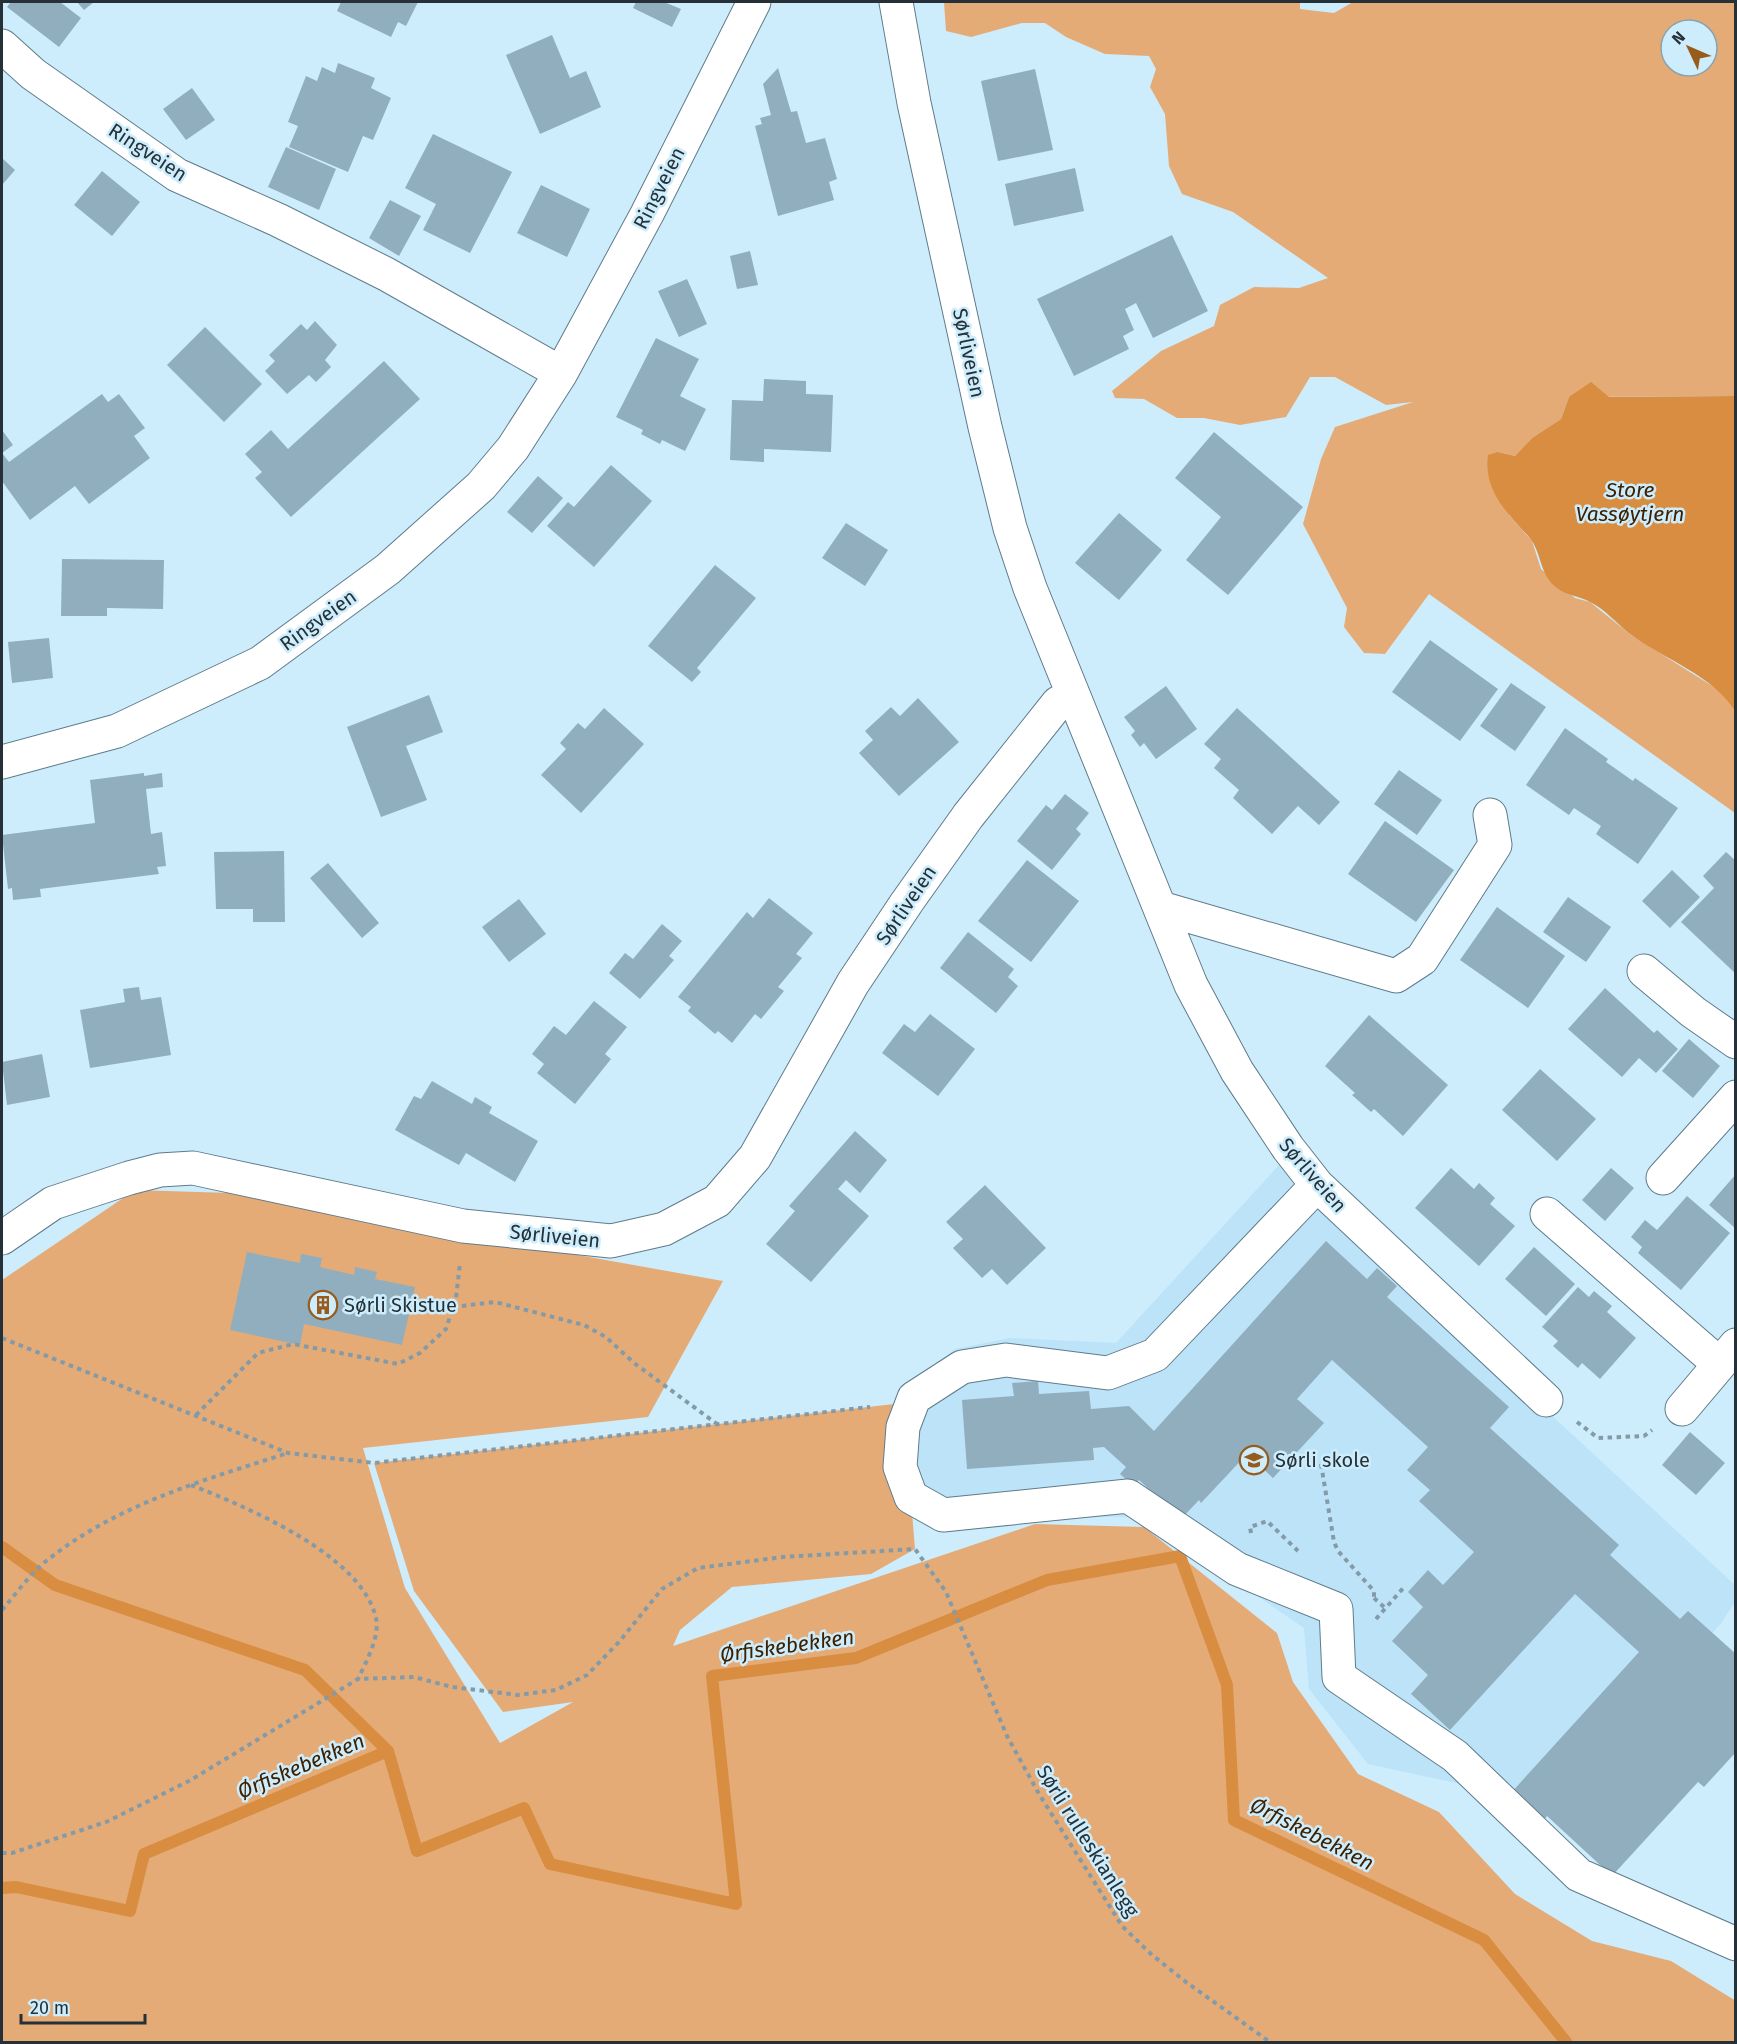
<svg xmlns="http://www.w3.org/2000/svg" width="1737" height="2044" font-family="'Fira Sans',sans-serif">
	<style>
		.built { fill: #bce3f8 }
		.green { fill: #e5ab77; fill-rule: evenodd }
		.water { fill: #d88d41 }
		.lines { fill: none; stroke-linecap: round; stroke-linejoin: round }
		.stream { stroke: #d88d41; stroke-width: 12 }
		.building { fill: #90aebe }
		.minor-casing { stroke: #5f7b8a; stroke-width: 35 }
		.path { stroke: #849ba7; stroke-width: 4; stroke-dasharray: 4.5 4.5; stroke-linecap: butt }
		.minor { stroke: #fff; stroke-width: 33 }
		.labels { text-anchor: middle; stroke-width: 5; stroke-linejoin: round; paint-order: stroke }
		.street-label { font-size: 20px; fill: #253137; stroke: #cdedfd }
		.poi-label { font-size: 20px; fill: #253137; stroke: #cdedfd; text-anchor: start }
		.water-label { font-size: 21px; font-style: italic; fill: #3e2100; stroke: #cdedfd }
	</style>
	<rect width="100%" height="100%" fill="#cdedfd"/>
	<!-- built -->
	<path class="built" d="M1280 1164 1735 1585V1602L1722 1622 1562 1806 1368 1764 1309 1689 1304 1628 1142 1517 911 1518 903 1403 914 1380 955 1349 1010 1338 1116 1343Z"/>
	<!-- green -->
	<path class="green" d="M944 2H1300V9L1334 13 1353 2H1735V396L1569 397 1561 419 1532 438 1515 456 1498 452 1509 515 1532 541 1541 569 1575 598 1590 602 1631 635 1725 694 1735 711V813L1429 594 1385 654 1364 653 1344 627 1347 608 1303 524 1321 459 1335 427 1413 402 1386 405 1335 377H1310L1286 417 1240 425 1204 418H1177L1144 399 1115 398 1112 391 1161 351 1214 326 1220 305 1254 287 1299 288 1328 278 1233 212 1182 194 1169 166 1165 114 1150 87 1156 69 1149 56 1105 54 1066 37 1045 23H1022L971 37 946 31ZM1671 30H1707V66H1671Z
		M135 1190 231 1193 723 1281 648 1417 363 1448 405 1588 500 1743 573 1702 503 1712 414 1591 374 1463 903 1403 915 1549 871 1574 732 1587 680 1630 673 1646 1035 1524 1144 1527 1277 1633 1293 1682 1358 1774 1439 1812 1515 1894 1592 1941 1671 1961 1736 2001 1735 2042H2V1280Z"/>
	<!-- water -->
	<path class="water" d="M1591 382 1609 397 1735 396V711C1713 675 1663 659 1630 634 1617 624 1605 609 1590 602 1580 596 1567 596 1557 588 1539 575 1542 552 1529 537 1507 513 1483 490 1488 455L1498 452 1515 456 1532 438 1561 419 1569 397Z"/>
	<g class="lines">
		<!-- stream -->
		<path class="stream" d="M2 1547 55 1585 305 1670 388 1751
			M2 1888 16 1887 130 1911 144 1854 388 1751 417 1851 524 1808 550 1864 736 1904 712 1676 856 1658 1047 1580 1180 1556 1227 1685 1234 1820 1484 1940 1566 2042"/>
	</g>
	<!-- building -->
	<path class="building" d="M11 2H60L81 18 59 47 7 7Z
		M77 2H94L84 10Z
		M341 2H418L406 26 398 22 391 37 337 11Z
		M636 2H664L681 9 672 27 633 8Z
		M552 35 570 78 586 71 601 107 540 134 506 55Z
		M338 63 375 78 371 88 391 98 373 140 363 136 348 172 289 147 298 126 288 122 306 76 317 81 322 67 335 73Z
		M778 68 791 112 797 111 806 143 825 138 837 179 829 182 834 200 778 216 755 126 762 124 760 118 771 115 763 84Z
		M1035 69 1053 150 998 161 981 81Z
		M192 88 215 120 186 140 163 109Z
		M433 134 512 172 470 253 423 230 436 204 405 188Z
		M286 147 336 169 319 210 268 187Z
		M2 158 15 170 2 185Z
		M1075 168 1084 211 1014 226 1005 184Z
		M102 171 140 202 112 236 74 205Z
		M541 185 590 209 567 257 517 233Z
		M390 200 421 216 399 256 369 238Z
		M1172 235 1208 311 1153 338 1136 303 1125 309 1134 330 1123 336 1129 349 1074 376 1037 299Z
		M750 251 758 285 737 289 730 256Z
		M687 279 707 324 679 337 658 291Z
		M315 321 337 345 325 360 331 367 316 382 309 375 287 394 265 371 275 361 269 355 301 324 307 330Z
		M205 327 262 384 224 422 167 365Z
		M656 338 699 359 680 396 706 409 685 451 662 440 660 444 641 434 643 430 616 417Z
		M384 361 420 399 291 517 255 478 262 472 245 454 271 430 288 449Z
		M764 379 806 381V394L833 395 831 452 764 449V462L730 460 732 400 763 401Z
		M102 394 108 402 119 394 145 428 134 436 150 458 89 504 75 486 30 520 2 481V430L13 445 2 453 9 462Z
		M1214 432 1303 507 1228 595 1186 560 1221 517 1175 478Z
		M611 465 652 501 594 567 547 526 568 502 574 507Z
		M538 476 563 498 532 533 507 512Z
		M1119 513 1162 550 1119 600 1075 563Z
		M846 523 888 550 865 586 822 558Z
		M62 559 164 560 163 609 107 608V616H61Z
		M715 565 756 598 697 668 701 672 692 682 648 646Z
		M49 638 53 678 12 683 8 642Z
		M1430 640 1498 689 1460 741 1392 692Z
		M1511 683 1546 707 1515 751 1480 726Z
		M1166 686 1197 729 1156 759 1144 743 1140 747 1131 735 1135 731 1124 717Z
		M429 695 443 732 406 746 427 800 381 817 347 727Z
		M918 698 959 742 899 796 859 753 873 740 865 731 891 707 900 716Z
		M604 708 644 744 581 813 541 775 566 749 560 743 578 723 585 729Z
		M1237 708 1340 802 1319 825 1298 806 1272 834 1233 798 1239 790 1214 768 1221 759 1204 744Z
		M1565 728 1608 759 1606 762 1633 781 1635 778 1678 808 1638 864 1596 834 1601 826 1574 808 1569 815 1526 785Z
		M1399 770 1442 800 1417 835 1374 804Z
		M144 773V776L162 773 163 787 146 789 151 834 162 832 166 866 157 867 159 874 40 889 41 897 13 900 12 888 8 889 2 835 95 823 90 780Z
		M1065 794 1089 813 1076 829 1081 834 1052 870 1017 841 1046 805 1052 810Z
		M1385 821 1454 870 1416 922 1348 874Z
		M284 851 285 922H253V909H216L214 852Z
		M1726 852 1736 861V974L1681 922 1714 888 1703 876Z
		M1027 860 1079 901 1031 962 978 921Z
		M328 863 379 923 362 938 310 878Z
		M1672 870 1700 897 1670 928 1642 901Z
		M1568 897 1611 927 1586 962 1543 932Z
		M769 898 813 933 796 954 802 958 778 987 784 991 761 1019 755 1014 732 1043 718 1031 715 1034 688 1011 691 1007 678 997 747 912 753 918Z
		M519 899 546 934 509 962 482 927Z
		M1497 907 1565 956 1528 1008 1460 960Z
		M662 924 682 941 669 956 674 960 640 999 609 973 625 953 633 959Z
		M968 932 1014 969 1008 977 1018 986 996 1013 940 968Z
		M139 987 141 1000 161 997 171 1055 90 1068 80 1010 125 1002 123 989Z
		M1605 988 1654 1033 1657 1030 1678 1049 1656 1073 1639 1058 1622 1077 1568 1029Z
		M594 1001 627 1027 605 1054 611 1059 575 1104 537 1073 544 1064 532 1054 554 1026 566 1035Z
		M930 1014 975 1049 938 1096 882 1053 904 1024 915 1032Z
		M1369 1015 1448 1085 1403 1136 1374 1109 1371 1112 1352 1095 1355 1093 1325 1066Z
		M1689 1039 1720 1066 1693 1098 1662 1071Z
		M42 1054 50 1097 7 1105 2 1062Z
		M1540 1069 1596 1119 1557 1161 1502 1110Z
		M432 1081 472 1104 475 1097 492 1107 489 1113 538 1141 515 1182 466 1153 459 1165 395 1130 414 1096 421 1099Z
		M855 1131 887 1160 860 1193 846 1180 838 1189 869 1216 811 1282 766 1244 795 1211 789 1206Z
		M1451 1168 1474 1189 1479 1183 1495 1198 1490 1204 1515 1226 1479 1266 1415 1208Z
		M1611 1168 1634 1188 1605 1221 1582 1200Z
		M1736 1174V1229L1709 1205Z
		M985 1185 1046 1248 1007 1285 992 1269 982 1278 953 1248 963 1239 946 1222Z
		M1687 1196 1730 1233 1681 1290 1638 1253 1642 1247 1631 1237 1645 1220 1657 1230Z
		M1326 1241 1367 1279 1377 1268 1397 1286 1387 1297 1509 1407 1490 1428 1619 1545 1610 1555 1680 1619 1688 1611 1736 1654V1752L1704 1787 1698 1782 1612 1876 1547 1816 1542 1823 1510 1794 1639 1652 1575 1594 1450 1730 1411 1694 1428 1675 1392 1641 1423 1607 1408 1592 1428 1570 1443 1585 1474 1552 1419 1501 1430 1490 1407 1470 1428 1447 1332 1360 1297 1399 1324 1423 1273 1478 1247 1454 1201 1503 1199 1500 1181 1519 1139 1480 1134 1486 1120 1474 1126 1467 1104 1447 1093 1448 1094 1460 967 1469 962 1400 1014 1396 1012 1383 1038 1381 1039 1394 1089 1391 1091 1409 1129 1406 1154 1431Z
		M1534 1247 1575 1284 1546 1316 1505 1279Z
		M247 1252 300 1263 301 1254 322 1258 320 1267 354 1275 355 1267 377 1272 375 1279 415 1287 402 1345 304 1324 300 1345 230 1330Z
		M1578 1287 1589 1297 1594 1291 1612 1306 1607 1312 1636 1338 1600 1379 1582 1363 1578 1368 1553 1346 1558 1341 1542 1327Z
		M1690 1432 1725 1463 1696 1495 1662 1465Z"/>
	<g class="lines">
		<!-- minor casing -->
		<g class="minor-casing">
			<path id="minor" d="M896 2 914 103 985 427 1010 528 1030 588 1191 985 1237 1071 1288 1148 1317 1185 1546 1400
				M2 46 33 74 177 175 278 220 386 274 561 373
				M2 762 117 731 260 663 388 569 481 486 513 448 561 373 647 214 754 2
				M1161 908 1396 976 1422 959 1495 845 1490 815
				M1644 971 1693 1012 1736 1042
				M1663 1178 1736 1097
				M1317 1185 1155 1355 1108 1373 1006 1360 962 1367 914 1398 903 1427 900 1467 911 1497 943 1515 1128 1496 1237 1569 1336 1609 1339 1677 1455 1756 1579 1875 1736 1944
				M1547 1214 1718 1363
				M2 1238 53 1203 129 1178 160 1170 193 1168 463 1226 611 1241 664 1229 717 1201 755 1157 853 983 907 902 968 816 1058 703 1073 695
				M1682 1409 1736 1345"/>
		</g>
		<!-- path -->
		<path class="path" d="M453 1307 495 1302 584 1325 606 1337 634 1363 717 1424
			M2 1338 288 1453 374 1463 870 1407
			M196 1415 258 1353 293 1344 398 1364 420 1353 446 1329 456 1298 460 1263
			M1577 1422 1598 1438 1644 1436 1652 1430
			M1321 1464 1334 1542 1338 1551 1374 1591V1598
			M191 1485C246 1507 361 1554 376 1618 380 1637 366 1662 358 1679
			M1251 1533 1250 1527 1267 1521 1298 1551
			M1374 1598 1385 1608
			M2 1610C16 1594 29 1575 45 1562 115 1505 204 1480 288 1453
			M1376 1619 1405 1586
			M2 1853H12L106 1822 189 1781 358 1679 414 1677 452 1687 518 1695 556 1690 587 1675 619 1642 662 1589 698 1568 783 1557 915 1549 946 1592 1007 1736 1039 1794 1122 1926 1151 1954 1186 1982 1270 2042"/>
		<!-- minor -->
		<use href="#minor" class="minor"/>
	</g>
	<!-- icons -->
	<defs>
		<g id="building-ring" transform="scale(1.5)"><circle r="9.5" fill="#cdedfd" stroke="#975c1c" stroke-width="1.5"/><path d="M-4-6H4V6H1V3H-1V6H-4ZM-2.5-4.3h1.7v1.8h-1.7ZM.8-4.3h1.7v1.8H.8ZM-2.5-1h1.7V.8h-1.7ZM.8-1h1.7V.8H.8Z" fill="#975c1c"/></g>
		<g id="school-ring" transform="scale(1.5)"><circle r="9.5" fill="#cdedfd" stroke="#975c1c" stroke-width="1.5"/><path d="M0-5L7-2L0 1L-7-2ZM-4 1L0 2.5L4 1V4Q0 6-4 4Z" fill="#975c1c"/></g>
	</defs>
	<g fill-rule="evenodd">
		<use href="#building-ring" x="323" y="1305"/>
		<use href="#school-ring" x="1254" y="1460"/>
	</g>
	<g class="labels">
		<!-- street labels -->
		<g class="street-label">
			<text transform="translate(148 152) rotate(33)" y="7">Ringveien</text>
			<text transform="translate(659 188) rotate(-63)" y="7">Ringveien</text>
			<text transform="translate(969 353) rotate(78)" y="7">Sørliveien</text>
			<text transform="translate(318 620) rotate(-36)" y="7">Ringveien</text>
			<text transform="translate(906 905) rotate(-56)" y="7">Sørliveien</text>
			<text transform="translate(1313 1175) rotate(49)" y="7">Sørliveien</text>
			<text transform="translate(555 1236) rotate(6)" y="7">Sørliveien</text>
			<text transform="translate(1088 1841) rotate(58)" y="7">Sørli rulleskianlegg</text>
		</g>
		<!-- poi labels -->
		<g class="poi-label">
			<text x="344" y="1312">Sørli Skistue</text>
			<text x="1275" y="1467">Sørli skole</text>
		</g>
		<!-- water labels -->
		<g class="water-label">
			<text x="1630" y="497">Store<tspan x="1630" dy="24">Vassøytjern</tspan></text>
			<text transform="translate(787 1646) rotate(-8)" y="7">Ørfiskebekken</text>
			<text transform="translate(301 1766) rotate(-23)" y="7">Ørfiskebekken</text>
			<text transform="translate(1312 1834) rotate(27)" y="7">Ørfiskebekken</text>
		</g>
	</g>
	<!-- border -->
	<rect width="1737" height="2044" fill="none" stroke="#253137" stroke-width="6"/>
	<!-- north arrow -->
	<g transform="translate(1689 48) rotate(314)"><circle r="28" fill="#cdedfd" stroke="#8aa2ae" stroke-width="1.5"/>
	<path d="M0-4.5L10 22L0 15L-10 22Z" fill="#975c1c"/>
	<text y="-9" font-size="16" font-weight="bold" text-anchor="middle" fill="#253137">N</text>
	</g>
	<!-- scale -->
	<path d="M21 2014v9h124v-9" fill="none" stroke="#253137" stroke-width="3"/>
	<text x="30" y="2014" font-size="18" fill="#253137" stroke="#cdedfd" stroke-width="4.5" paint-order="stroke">20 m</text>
</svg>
